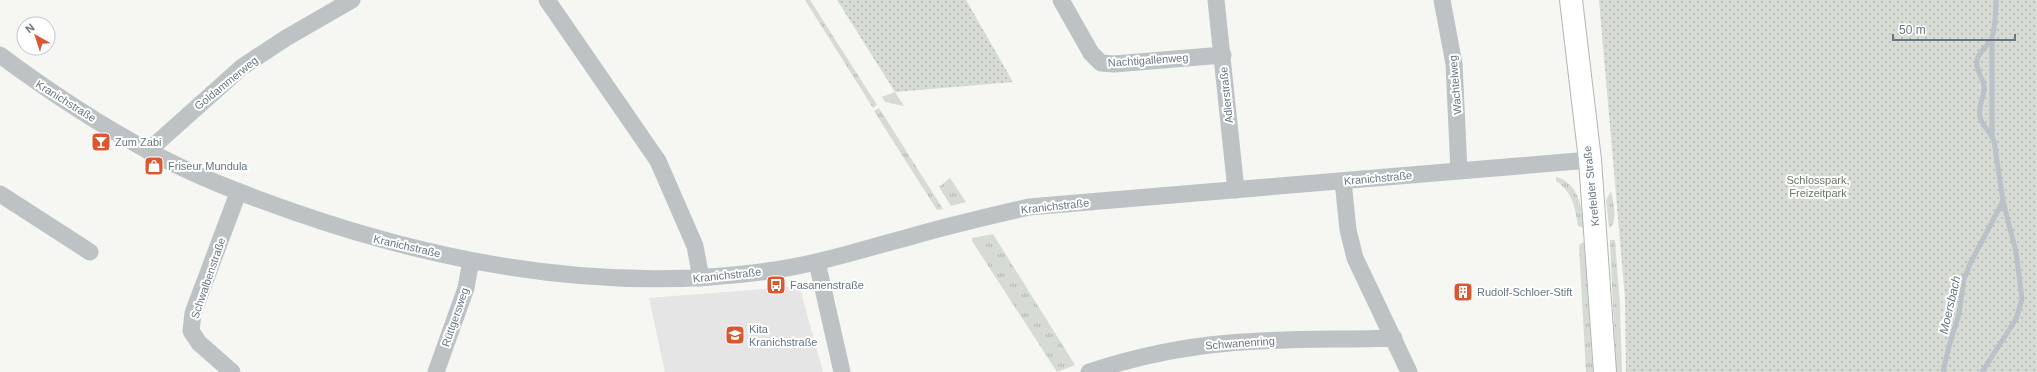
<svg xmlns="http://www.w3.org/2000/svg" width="2037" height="372" font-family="Helvetica,sans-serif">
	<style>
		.built { fill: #e4e5e4 }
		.grass { fill: url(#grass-tufts) }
		.park { fill: url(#park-dots) }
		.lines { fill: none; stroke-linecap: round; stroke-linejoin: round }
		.stream { stroke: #b9c2c8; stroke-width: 5 }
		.major-casing { stroke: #b1b6b9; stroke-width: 24 }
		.minor { stroke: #bdc2c5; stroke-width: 17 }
		.major { stroke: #fff; stroke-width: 22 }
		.labels { text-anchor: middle; stroke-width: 4; stroke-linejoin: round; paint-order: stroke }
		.street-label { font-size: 11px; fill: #677682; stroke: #fff }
		.poi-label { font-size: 11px; fill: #677682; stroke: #fff; text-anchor: start }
		.park-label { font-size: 11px; fill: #697a65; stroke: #fff }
		.water-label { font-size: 12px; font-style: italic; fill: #63777f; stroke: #fff }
	</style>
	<defs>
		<pattern id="grass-tufts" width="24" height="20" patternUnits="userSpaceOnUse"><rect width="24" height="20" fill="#d6dbd3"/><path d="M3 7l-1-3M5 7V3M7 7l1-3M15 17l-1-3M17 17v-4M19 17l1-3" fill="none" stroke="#b1b6b1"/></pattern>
		<pattern id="park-dots" width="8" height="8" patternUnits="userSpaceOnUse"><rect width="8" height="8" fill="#d6dbd3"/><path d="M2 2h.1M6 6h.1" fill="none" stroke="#b1b6b1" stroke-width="1.8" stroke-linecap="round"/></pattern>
	</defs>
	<rect width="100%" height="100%" fill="#f6f6f3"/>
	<!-- built -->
	<path class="built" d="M788 287 800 289 823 372H665L649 298Z"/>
	<!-- grass -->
	<path class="grass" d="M805 0H810L877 105 873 108Z
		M895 92 904 106 885 102 882 97Z
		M879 108 943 209 937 210 874 111Z
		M1556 177C1579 183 1582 208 1584 228L1578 226C1575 208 1573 192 1556 181Z
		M950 178 966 202 951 206 939 187Z
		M1611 191C1613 201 1617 217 1612 226L1609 227 1606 200Z
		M1030 227 993 234 1075 365 1057 372 972 241V238Z
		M1610 240H1615L1620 305 1622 372H1616Z
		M1584 242 1593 372H1586L1579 246 1580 244Z"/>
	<!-- park -->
	<path class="park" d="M837 0H966L1013 82 895 92Z
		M1599 0H2037V372H1626L1625 298Z"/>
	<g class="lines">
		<!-- stream -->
		<path class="stream" d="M1992 134V39
			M1943 372 1949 346 1959 314 1964 279 1970 264 2003 201
			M1982 372 2016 319 2022 299 2016 252 2003 201 1994 141C1991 132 1982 126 1980 117 1977 106 1985 97 1984 86 1983 77 1975 71 1977 60 1979 50 1990 46 1992 37 1996 26 1995 12 1996 0"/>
		<!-- major casing -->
		<g class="major-casing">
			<path id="major" d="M1571 0 1590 160 1605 372"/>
		</g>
		<!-- minor -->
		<path class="minor" d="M547 0 658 161 695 246 701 278
			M1061 0 1091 53 1101 63 1114 64 1223 55
			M1216 0 1236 190
			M1442 0 1454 64 1459 171
			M0 55C47 90 95 122 147 150 194 176 246 195 297 213 450 266 614 294 775 270 822 263 867 248 913 236 951 225 990 216 1029 207L1590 160
			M148 151 242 67 286 38 352 0
			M1343 181 1348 230 1355 258 1409 372
			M0 194 90 252
			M817 262 842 372
			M232 372 199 343 191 331 193 313 238 193
			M436 372 466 288 471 261
			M1089 372C1135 357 1181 347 1229 343 1284 338 1339 340 1394 338"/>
		<!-- major -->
		<use href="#major" class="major"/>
	</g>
	<!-- icons -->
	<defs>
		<g id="bar-square" transform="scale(1)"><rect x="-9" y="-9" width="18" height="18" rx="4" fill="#d85931" stroke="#fff"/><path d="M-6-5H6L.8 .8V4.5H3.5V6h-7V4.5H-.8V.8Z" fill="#fff"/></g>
		<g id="shop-square" transform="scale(1)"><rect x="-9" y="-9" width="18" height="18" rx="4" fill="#d85931" stroke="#fff"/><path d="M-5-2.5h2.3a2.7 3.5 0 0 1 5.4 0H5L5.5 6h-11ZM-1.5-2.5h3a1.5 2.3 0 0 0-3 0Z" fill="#fff"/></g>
		<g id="bus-square" transform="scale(1)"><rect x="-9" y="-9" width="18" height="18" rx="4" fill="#d85931" stroke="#fff"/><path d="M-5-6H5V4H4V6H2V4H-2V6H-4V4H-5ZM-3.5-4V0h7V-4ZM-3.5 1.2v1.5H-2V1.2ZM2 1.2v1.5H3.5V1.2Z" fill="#fff"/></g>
		<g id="building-square" transform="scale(1)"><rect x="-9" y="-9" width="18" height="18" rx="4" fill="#d85931" stroke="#fff"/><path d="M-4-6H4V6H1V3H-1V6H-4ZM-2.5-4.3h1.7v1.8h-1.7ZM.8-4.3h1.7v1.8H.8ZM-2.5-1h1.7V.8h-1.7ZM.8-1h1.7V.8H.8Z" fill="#fff"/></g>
		<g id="school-square" transform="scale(1)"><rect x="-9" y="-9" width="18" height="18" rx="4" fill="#d85931" stroke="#fff"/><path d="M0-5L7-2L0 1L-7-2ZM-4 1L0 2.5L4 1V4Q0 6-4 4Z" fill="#fff"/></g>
	</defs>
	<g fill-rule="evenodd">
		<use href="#bar-square" x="101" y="142"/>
		<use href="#shop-square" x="154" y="166"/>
		<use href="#bus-square" x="776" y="285"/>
		<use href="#building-square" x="1463" y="292"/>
		<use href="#school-square" x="735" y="335"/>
	</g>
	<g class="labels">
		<!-- street labels -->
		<g class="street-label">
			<text transform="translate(1148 60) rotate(-4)" y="4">Nachtigallenweg</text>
			<text transform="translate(226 83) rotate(-39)" y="4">Goldammerweg</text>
			<text transform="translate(1455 85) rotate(-95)" y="4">Wachtelweg</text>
			<text transform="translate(1226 95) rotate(-96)" y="4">Adlerstraße</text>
			<text transform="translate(66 101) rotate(32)" y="4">Kranichstraße</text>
			<text transform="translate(1378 178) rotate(-5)" y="4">Kranichstraße</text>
			<text transform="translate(1591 186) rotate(-96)" y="4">Krefelder Straße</text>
			<text transform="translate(1055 206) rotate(-6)" y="4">Kranichstraße</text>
			<text transform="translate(407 246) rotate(13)" y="4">Kranichstraße</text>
			<text transform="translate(727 275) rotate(-6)" y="4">Kranichstraße</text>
			<text transform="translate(208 278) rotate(-71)" y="4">Schwalbenstraße</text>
			<text transform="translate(455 317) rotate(-71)" y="4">Rüttgersweg</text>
			<text transform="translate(1240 343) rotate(-4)" y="4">Schwanenring</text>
		</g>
		<!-- poi labels -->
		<g class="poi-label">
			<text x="115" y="146">Zum Zabi</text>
			<text x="168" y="170">Friseur Mundula</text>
			<text x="790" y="289">Fasanenstraße</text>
			<text x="1477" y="296">Rudolf-Schloer-Stift</text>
			<text x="749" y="333">Kita<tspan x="749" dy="13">Kranichstraße</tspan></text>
		</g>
		<!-- park labels -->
		<g class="park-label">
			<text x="1818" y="184">Schlosspark,<tspan x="1818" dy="13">Freizeitpark</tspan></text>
		</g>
		<!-- water labels -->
		<g class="water-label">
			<text transform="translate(1950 305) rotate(-77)" y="4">Moersbach</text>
		</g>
	</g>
	<!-- north arrow -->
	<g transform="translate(36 36) rotate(321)"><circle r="19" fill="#ffffff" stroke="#c2c8cd"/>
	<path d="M0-3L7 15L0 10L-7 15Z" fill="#d85931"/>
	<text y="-6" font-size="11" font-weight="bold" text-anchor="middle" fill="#677682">N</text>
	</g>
	<!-- scale -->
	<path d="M1893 34v6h122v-6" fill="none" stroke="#677682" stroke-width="2"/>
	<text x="1899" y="34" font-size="12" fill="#677682" stroke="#ffffff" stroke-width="3" paint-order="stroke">50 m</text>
</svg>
